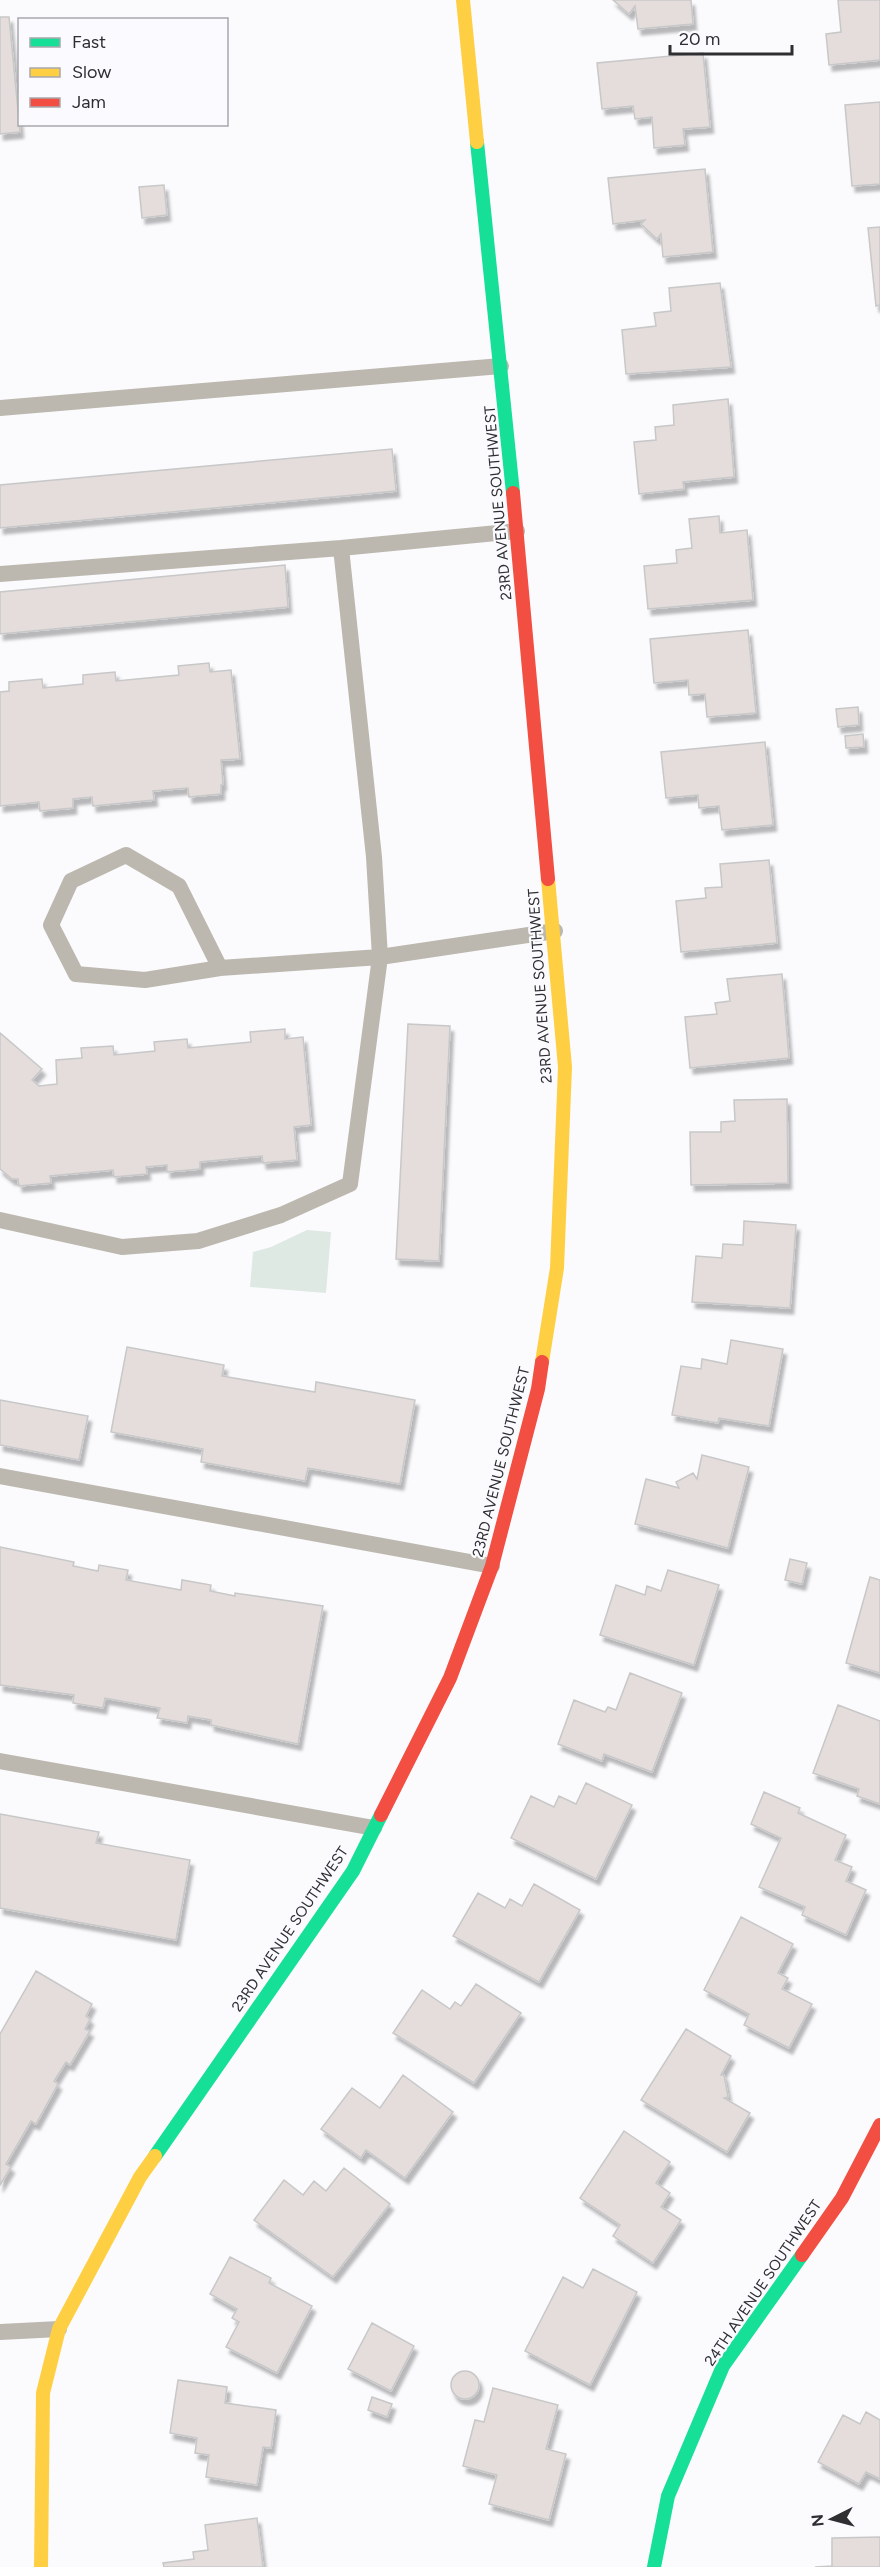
<svg xmlns="http://www.w3.org/2000/svg" width="880" height="2567" font-family="Figtree,sans-serif">
	<style>
		.green { fill: #dee9e3 }
		.building { fill: #e4dddc; stroke: #c8c8c9; stroke-width: 1.5; filter: url(#shadow) }
		.lines { fill: none; stroke-linecap: round; stroke-linejoin: round }
		.lane { stroke: #bcb8af; stroke-width: 16 }
		.fast { stroke: #16e098; stroke-width: 14 }
		.slow { stroke: #ffcf43; stroke-width: 14 }
		.jam { stroke: #f24e42; stroke-width: 14 }
		.labels { text-anchor: middle; stroke-width: 4.5; stroke-linejoin: round; paint-order: stroke }
		.street-label { font-size: 15px; fill: #2f2f31; stroke: #fafaff }
	</style>
	<defs>
		<filter id="shadow"><feDropShadow dx="3.5" dy="6" stdDeviation="1.5" flood-color="#0004"/></filter>
	</defs>
	<rect width="100%" height="100%" fill="#fbfbfe"/>
	<!-- green -->
	<path class="green" d="M307 1230 331 1232 326 1293 250 1287 253 1252 271 1247Z"/>
	<!-- building -->
	<path class="building" d="M613 0H691L693 24 638 29 635 6 629 14Z
		M838 0H880V60L829 65 826 34 841 32Z
		M0 17H9L20 132 0 134Z
		M703 53 710 127 683 129 685 145 654 148 652 117 635 119 633 106 602 109 597 63Z
		M880 102V184L852 186 845 105Z
		M705 169 713 252 663 257 661 234 657 239 641 224 645 220 613 224 608 178Z
		M164 185 167 215 142 218 139 187Z
		M880 227V305L876 306 868 228Z
		M720 283 731 367 626 374 622 330 656 326 654 313 671 311 669 288Z
		M728 399 734 477 683 482 684 489 639 494 634 442 656 440 655 427 674 425 673 405Z
		M392 449 396 491 0 528V485Z
		M719 516 720 533 747 530 753 600 648 609 644 566 677 563 676 550 692 548 689 519Z
		M285 565 288 607 0 634V592Z
		M748 630 756 713 707 717 705 694 689 695 688 680 654 683 650 639Z
		M209 663 210 672 231 670 240 759 221 760 223 784 221 785V794L189 797 188 788 153 791 154 800 93 806 92 797 73 799V808L40 811 39 802 0 806V692L9 691V682L42 679 43 688 83 684V675L115 672 116 681 179 675 178 666Z
		M858 707 859 725 838 727 836 709Z
		M863 734 864 747 846 748 845 736Z
		M765 742 773 825 722 830 719 806 699 808 698 795 666 798 661 752Z
		M769 860 777 943 681 952 676 901 706 898 705 888 722 887 720 864Z
		M782 974 789 1058 690 1068 685 1017 717 1014 715 1003 730 1001 727 979Z
		M408 1024 450 1026 439 1261 396 1259Z
		M285 1029V1039L303 1037 311 1125 294 1127 297 1160 263 1163 262 1156 200 1162V1169L167 1172V1165L146 1167 147 1174 114 1177 113 1170 50 1176 51 1183 19 1186 18 1179H12L0 1169V1033L42 1069 32 1080 39 1086 57 1084 56 1060 82 1058 81 1048 113 1046 114 1055 155 1051 154 1042 187 1039 188 1048 251 1042 250 1032Z
		M787 1099 788 1183 691 1185 690 1132H721V1122L735 1121 734 1100Z
		M744 1221 796 1225 790 1308 692 1302 696 1256 722 1258 723 1244 743 1245Z
		M731 1340 783 1349 769 1426 719 1418 718 1423 672 1415 681 1366 701 1369 702 1359 727 1364Z
		M127 1347 224 1365 222 1376 315 1392 316 1382 415 1400 400 1484 308 1468 305 1481 201 1462 203 1449 111 1432Z
		M0 1400 88 1416 79 1460 0 1445Z
		M702 1455 749 1467 728 1548 635 1524 646 1479 679 1488 676 1482 693 1473 697 1479Z
		M0 1547 74 1562 73 1566 98 1571 99 1565 128 1570 126 1580 181 1590 182 1580 211 1585 210 1591 235 1596V1593L323 1606 298 1744 211 1725V1720L188 1716 187 1723 157 1718 160 1708 105 1698 103 1708 73 1703 74 1695 0 1685Z
		M790 1559 807 1563 802 1584 785 1580Z
		M668 1570 719 1585 694 1665 600 1635 616 1585 645 1595 647 1586 661 1591Z
		M870 1577 880 1580V1673L846 1663Z
		M630 1673 682 1693 652 1772 604 1754 602 1761 558 1744 574 1700 605 1712 608 1707 616 1710Z
		M838 1705 880 1721V1804L857 1796 859 1789 813 1773Z
		M586 1783 632 1805 596 1879 511 1838 531 1796 554 1807 559 1796 576 1804Z
		M764 1792 800 1808 798 1813 846 1835 835 1860 852 1867 846 1881 866 1890 846 1935 802 1915 805 1907 759 1887 781 1838 751 1824Z
		M0 1814 99 1832 96 1843 190 1860 176 1940 0 1908Z
		M534 1884 580 1910 539 1982 453 1936 478 1893 505 1908 510 1899 522 1906Z
		M741 1917 793 1944 778 1973 788 1978 782 1989 812 2004 789 2048 744 2025 749 2014 704 1990Z
		M36 1971 92 2004 86 2016 90 2019 85 2029 90 2031 70 2065 66 2062 54 2081 58 2084 36 2124 31 2121 6 2164 11 2167 0 2185V2034Z
		M476 1984 521 2013 474 2083 393 2033 422 1990 450 2009 455 2002 461 2006Z
		M686 2029 731 2056 721 2075H724L728 2097 724 2098 750 2113 727 2152 641 2100Z
		M403 2075 453 2112 405 2178 366 2150 361 2158 321 2129 352 2088 380 2108Z
		M624 2131 670 2162 656 2183 670 2193 661 2207 681 2220 653 2263 613 2236 620 2225 580 2198Z
		M344 2168 390 2204 333 2277 254 2220 284 2180 303 2195 314 2181 326 2191Z
		M230 2257 271 2278 269 2283 312 2306 277 2373 226 2347 239 2322 232 2318 237 2309 210 2294Z
		M593 2269 637 2292 590 2385 525 2351 563 2277 583 2288Z
		M372 2323 414 2346 391 2391 348 2369Z
		M451 2385a14 14 0 1 1 28 0a14 14 0 1 1-28 0Z
		M178 2380 227 2387 225 2403 276 2410 271 2448 263 2447 257 2485 206 2477 209 2455 195 2453 197 2438 170 2433Z
		M493 2388 558 2405 546 2449 566 2454 549 2520 489 2504 497 2475 463 2466 475 2420 484 2422Z
		M372 2397 392 2404 387 2417 368 2410Z
		M866 2412 880 2420V2479L866 2472 859 2484 818 2462 843 2415 860 2424Z
		M257 2518 263 2567H164L163 2563 194 2559 193 2552 208 2550 205 2525Z
		M880 2537V2567H815L832 2566V2538Z"/>
	<g class="lines">
		<!-- lane -->
		<path class="lane" d="M0 408 501 366
			M0 574 341 548 517 531
			M126 855 179 886 220 968 145 980 76 974 51 925 71 881Z
			M220 968 380 957 555 931
			M0 1220 122 1247 198 1241 281 1215 350 1184 380 957 374 857 341 548
			M0 1476 492 1566
			M0 1761 374 1828
			M0 2332 59 2329"/>
		<!-- fast -->
		<path class="fast" d="M477 142 513 493
			M155 2156 353 1871 381 1815
			M654 2567 668 2496 723 2366 802 2255"/>
		<!-- slow -->
		<path class="slow" d="M463 0 477 142
			M542 1362 557 1268 565 1067 548 879
			M41 2567 43 2393 59 2329 140 2177 155 2156"/>
		<!-- jam -->
		<path class="jam" d="M513 493 548 879
			M381 1815 450 1678 492 1566 538 1389 542 1362
			M802 2255 842 2198 880 2125"/>
	</g>
	<g class="labels">
		<!-- street labels -->
		<g class="street-label">
			<text transform="translate(498 503) rotate(-95)" y="5">23RD AVENUE SOUTHWEST</text>
			<text transform="translate(540 986) rotate(-94)" y="5">23RD AVENUE SOUTHWEST</text>
			<text transform="translate(501 1462) rotate(-76)" y="5">23RD AVENUE SOUTHWEST</text>
			<text transform="translate(290 1929) rotate(-56)" y="5">23RD AVENUE SOUTHWEST</text>
			<text transform="translate(763 2283) rotate(-56)" y="5">24TH AVENUE SOUTHWEST</text>
		</g>
	</g>
	<!-- legend -->
	<rect x="18" y="18" width="210" height="108" fill="#fafaff" stroke="#a9a9ad" stroke-width="1.5"/>
	<rect x="30" y="38" width="30" height="9" fill="#16e098" stroke="#a9a9ad" stroke-width="1.5"/>
	<text x="72" y="48" font-size="18" fill="#2f2f31">Fast</text>
	<rect x="30" y="68" width="30" height="9" fill="#ffcf43" stroke="#a9a9ad" stroke-width="1.5"/>
	<text x="72" y="78" font-size="18" fill="#2f2f31">Slow</text>
	<rect x="30" y="98" width="30" height="9" fill="#f24e42" stroke="#a9a9ad" stroke-width="1.5"/>
	<text x="72" y="108" font-size="18" fill="#2f2f31">Jam</text>
	<!-- north arrow -->
	<g transform="translate(832 2519) rotate(264)" stroke="#fafaff" stroke-width="4.5" paint-order="stroke">
	<path d="M0-4.5L10 22L0 15L-10 22Z" fill="#2f2f31"/>
	<text y="-9" font-size="16" font-weight="bold" text-anchor="middle" fill="#2f2f31">N</text>
	</g>
	<!-- scale -->
	<path d="M670 45v9h122v-9" fill="none" stroke="#2f2f31" stroke-width="3"/>
	<text x="679" y="45" font-size="18" fill="#2f2f31" stroke="#fafaff" stroke-width="4.5" paint-order="stroke">20 m</text>
</svg>
